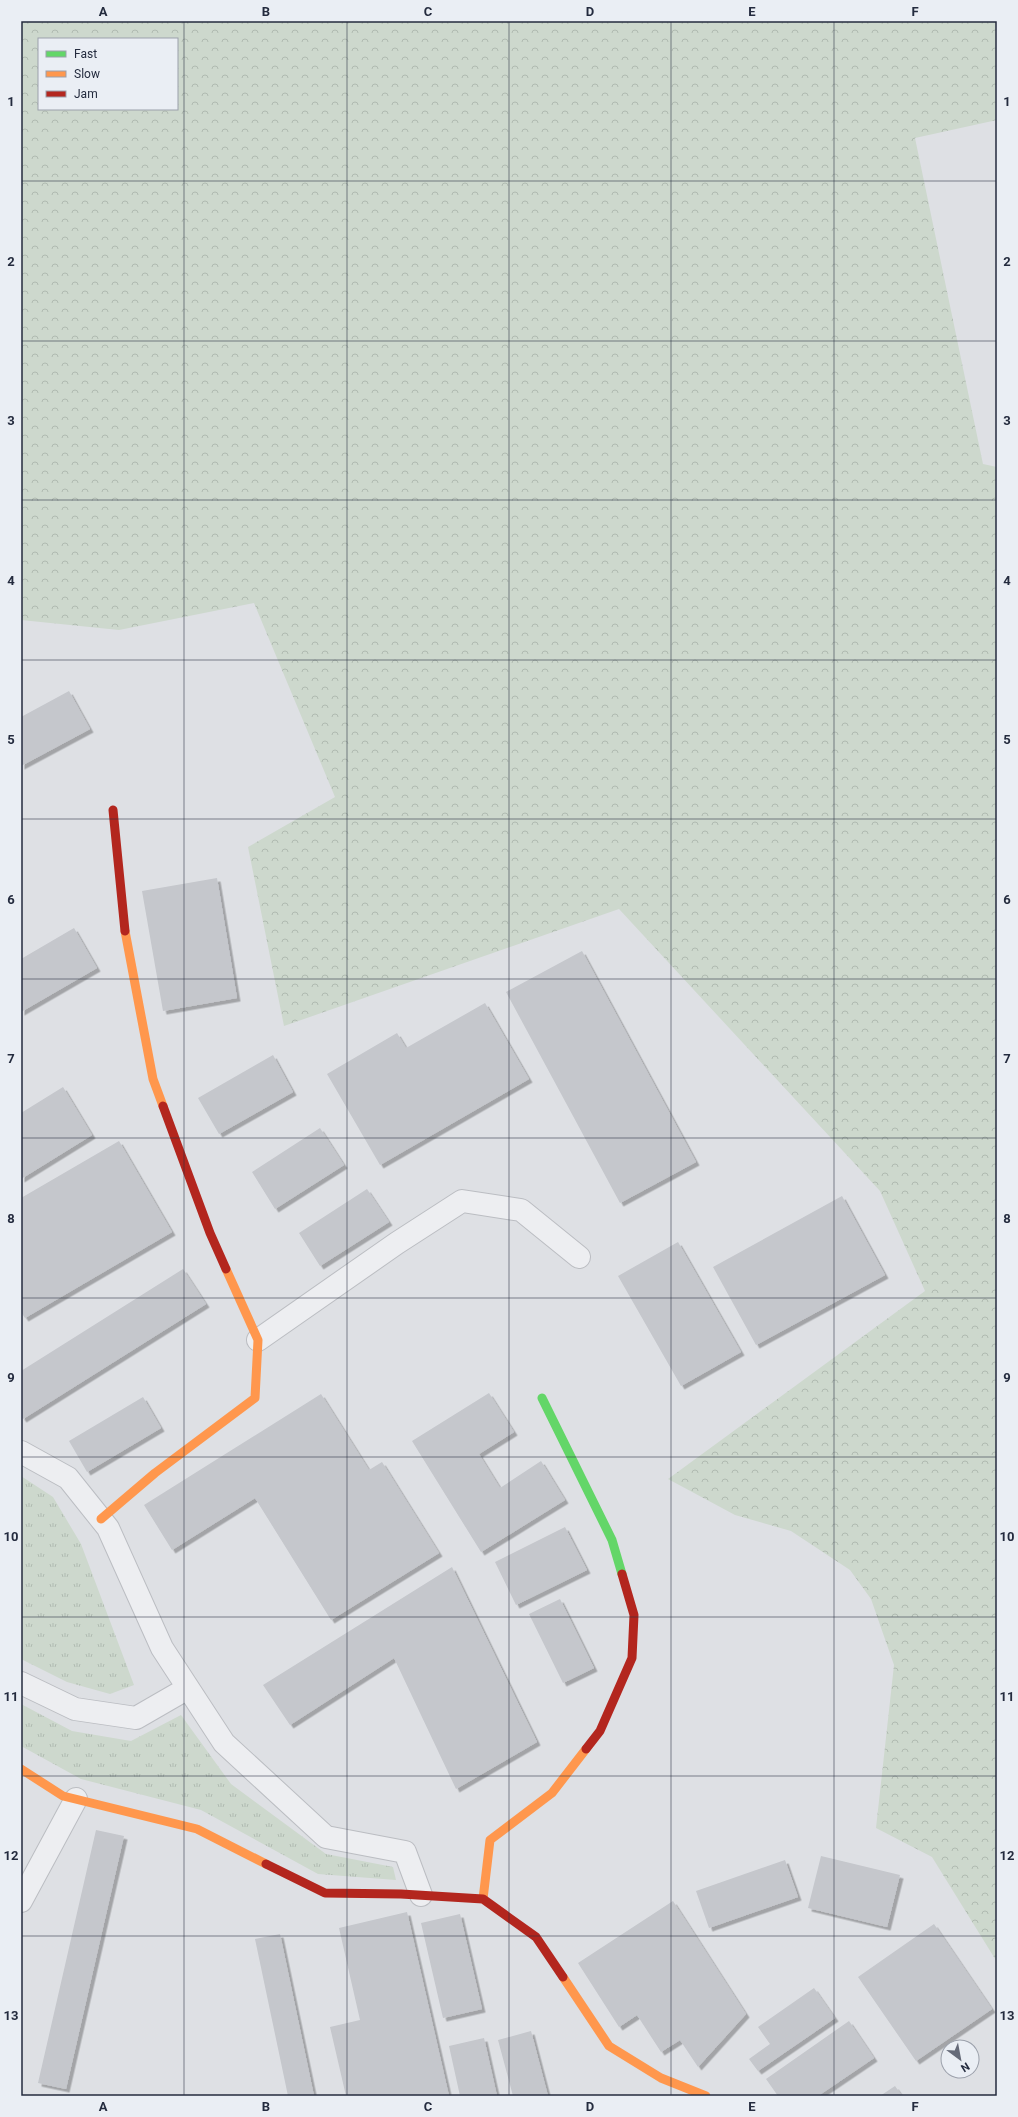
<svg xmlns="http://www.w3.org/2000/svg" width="1018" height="2117" font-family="Roboto,sans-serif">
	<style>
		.grass { fill: url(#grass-tufts) }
		.forest { fill: url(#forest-crowns); fill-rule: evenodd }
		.building { fill: #c5c7cc; filter: url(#shadow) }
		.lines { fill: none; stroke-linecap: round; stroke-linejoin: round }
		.street-casing { stroke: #bbbdc2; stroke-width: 24 }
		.street { stroke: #edeef1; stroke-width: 22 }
		.fast { stroke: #63d668; stroke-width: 9 }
		.slow { stroke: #ff974d; stroke-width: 9 }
		.jam { stroke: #b3261e; stroke-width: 9 }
		.grid { fill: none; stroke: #242b3e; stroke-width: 1; stroke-opacity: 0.55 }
		.neatline { fill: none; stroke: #242b3e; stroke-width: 1.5 }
		.grid-label { font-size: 13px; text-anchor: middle; font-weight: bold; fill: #242b3e }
	</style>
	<defs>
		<pattern id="grass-tufts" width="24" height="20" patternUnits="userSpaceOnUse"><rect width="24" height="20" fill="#cdd8cd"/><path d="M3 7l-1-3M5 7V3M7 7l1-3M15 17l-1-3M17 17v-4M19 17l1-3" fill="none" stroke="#b0bab1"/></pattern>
		<pattern id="forest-crowns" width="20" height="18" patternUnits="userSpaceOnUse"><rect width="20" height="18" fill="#cdd8cd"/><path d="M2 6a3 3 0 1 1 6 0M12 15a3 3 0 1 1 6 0" fill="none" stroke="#b0bab1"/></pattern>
		<filter id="shadow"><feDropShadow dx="3.5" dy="3.5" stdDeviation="0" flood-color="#0004"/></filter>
	</defs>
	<rect width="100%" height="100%" fill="#dee0e4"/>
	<!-- grass -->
	<path class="grass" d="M21 1476 53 1497 81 1544 134 1685 110 1694 67 1682 21 1659Z
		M21 1704 72 1731 131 1741 181 1715 231 1784 326 1854 393 1867 396 1880 318 1874 201 1810 81 1779 21 1746Z"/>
	<!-- forest -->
	<path class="forest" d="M21 21H997V120L915 138 983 464 997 467V1962L932 1857 876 1828 894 1665 871 1599 850 1570 791 1531 735 1515 668 1479 925 1291 880 1191 619 909 284 1026 248 847 335 797 254 603 119 630 21 620ZM39 39H177V109H39Z"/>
	<!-- building -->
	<path class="building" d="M69 691 90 729 21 766V717Z
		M217 878 237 998 163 1011 142 891Z
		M74 928 97 968 21 1012V959Z
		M582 951 696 1162 620 1203 506 992Z
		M485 1003 529 1079 380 1165 327 1074 397 1033 406 1048Z
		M273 1055 293 1092 219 1134 198 1098Z
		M63 1087 92 1135 21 1179V1113Z
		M320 1128 344 1165 275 1209 252 1172Z
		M119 1141 172 1232 25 1318 21 1312V1198Z
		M367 1189 389 1222 320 1266 299 1233Z
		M842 1196 885 1275 756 1345 713 1267Z
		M678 1242 741 1352 681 1386 618 1276Z
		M183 1269 206 1304 23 1419 21 1416V1371Z
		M489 1393 514 1432 479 1454 500 1488 541 1461 565 1500 481 1552 412 1441Z
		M321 1394 369 1470 382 1462 439 1553 331 1620 255 1498 172 1550 144 1505Z
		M143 1397 161 1428 87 1472 69 1441Z
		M565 1527 587 1570 516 1605 495 1562Z
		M452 1567 537 1742 456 1789 394 1658 290 1725 263 1685Z
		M560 1599 594 1668 563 1683 529 1614Z
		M96 1830 124 1836 66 2089 38 2083Z
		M821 1856 900 1875 887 1927 808 1908Z
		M785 1860 798 1897 709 1928 696 1891Z
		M673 1901 746 2014 698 2067 680 2040 661 2052 637 2015 619 2027 578 1963Z
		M407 1912 449 2096H346L330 2027 360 2020 339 1928Z
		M460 1914 482 2009 443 2018 421 1923Z
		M934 1924 992 2009 916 2061 858 1977Z
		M280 1934 314 2096H288L255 1939Z
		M814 1988 835 2018 758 2071 749 2059 770 2044 758 2027Z
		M849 2021 874 2058 818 2096H778L766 2079Z
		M531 2031 548 2096H513L498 2040Z
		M484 2038 497 2096H460L449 2046Z
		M895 2086 902 2096H880Z"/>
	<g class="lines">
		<!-- street casing -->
		<g class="street-casing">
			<path id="street" d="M258 1340 397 1243 462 1201 521 1210 579 1257
				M21 1452 68 1478 108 1528 162 1648 224 1743 326 1837 405 1852 421 1895
				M21 1683 75 1709 136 1718 188 1688
				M21 1901 76 1799"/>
		</g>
		<!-- street -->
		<use href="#street" class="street"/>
		<!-- fast -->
		<path class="fast" d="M542 1398 612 1540 622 1574"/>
		<!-- slow -->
		<path class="slow" d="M125 931 153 1079 163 1106
			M101 1519 155 1473 255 1398 258 1340 226 1269
			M21 1769 63 1796 197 1829 266 1864
			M483 1899 490 1840 552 1793 586 1749
			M563 1977 609 2046 661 2078 706 2096"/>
		<!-- jam -->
		<path class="jam" d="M113 810 125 931
			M163 1106 210 1233 226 1269
			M586 1749 600 1731 632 1658 634 1615 622 1574
			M266 1864 325 1893 401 1894 483 1899 536 1937 563 1977"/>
	</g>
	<!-- grid -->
	<path class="grid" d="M184 21V2096M347 21V2096M509 21V2096M671 21V2096M834 21V2096M21 181H997M21 341H997M21 500H997M21 660H997M21 819H997M21 979H997M21 1138H997M21 1298H997M21 1457H997M21 1617H997M21 1776H997M21 1936H997"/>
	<!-- border -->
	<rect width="1018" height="2117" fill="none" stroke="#eaeef4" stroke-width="44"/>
	<!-- legend -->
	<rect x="38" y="38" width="140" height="72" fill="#eaeef4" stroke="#9ba0ab"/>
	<rect x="46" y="51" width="20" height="6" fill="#63d668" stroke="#9ba0ab"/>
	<text x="74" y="58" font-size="12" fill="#242b3e">Fast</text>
	<rect x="46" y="71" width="20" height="6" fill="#ff974d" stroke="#9ba0ab"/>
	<text x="74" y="78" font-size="12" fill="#242b3e">Slow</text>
	<rect x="46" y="91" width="20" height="6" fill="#b3261e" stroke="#9ba0ab"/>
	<text x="74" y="98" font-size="12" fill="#242b3e">Jam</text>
	<!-- north arrow -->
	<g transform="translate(960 2059) rotate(148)"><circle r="19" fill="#eaeef4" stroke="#9ba0ab"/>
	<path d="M0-3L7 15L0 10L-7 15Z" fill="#656a78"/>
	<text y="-6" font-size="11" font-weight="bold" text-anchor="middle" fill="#242b3e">N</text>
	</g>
	<rect x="22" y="22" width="974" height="2073" class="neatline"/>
	<g class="grid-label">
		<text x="103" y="16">A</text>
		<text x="266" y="16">B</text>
		<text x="428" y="16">C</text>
		<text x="590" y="16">D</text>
		<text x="752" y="16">E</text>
		<text x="915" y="16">F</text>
		<text x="11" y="106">1</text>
		<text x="1007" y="106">1</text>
		<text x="11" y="266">2</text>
		<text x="1007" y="266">2</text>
		<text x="11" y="425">3</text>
		<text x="1007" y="425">3</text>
		<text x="11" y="585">4</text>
		<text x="1007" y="585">4</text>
		<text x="11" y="744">5</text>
		<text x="1007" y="744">5</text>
		<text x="11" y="904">6</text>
		<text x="1007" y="904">6</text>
		<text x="11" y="1063">7</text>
		<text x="1007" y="1063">7</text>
		<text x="11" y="1223">8</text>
		<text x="1007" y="1223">8</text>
		<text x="11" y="1382">9</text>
		<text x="1007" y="1382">9</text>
		<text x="11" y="1541">10</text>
		<text x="1007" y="1541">10</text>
		<text x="11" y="1701">11</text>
		<text x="1007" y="1701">11</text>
		<text x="11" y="1860">12</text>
		<text x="1007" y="1860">12</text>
		<text x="11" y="2020">13</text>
		<text x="1007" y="2020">13</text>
		<text x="103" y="2111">A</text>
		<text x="266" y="2111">B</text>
		<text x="428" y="2111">C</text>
		<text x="590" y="2111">D</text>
		<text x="752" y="2111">E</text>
		<text x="915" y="2111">F</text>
	</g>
</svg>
